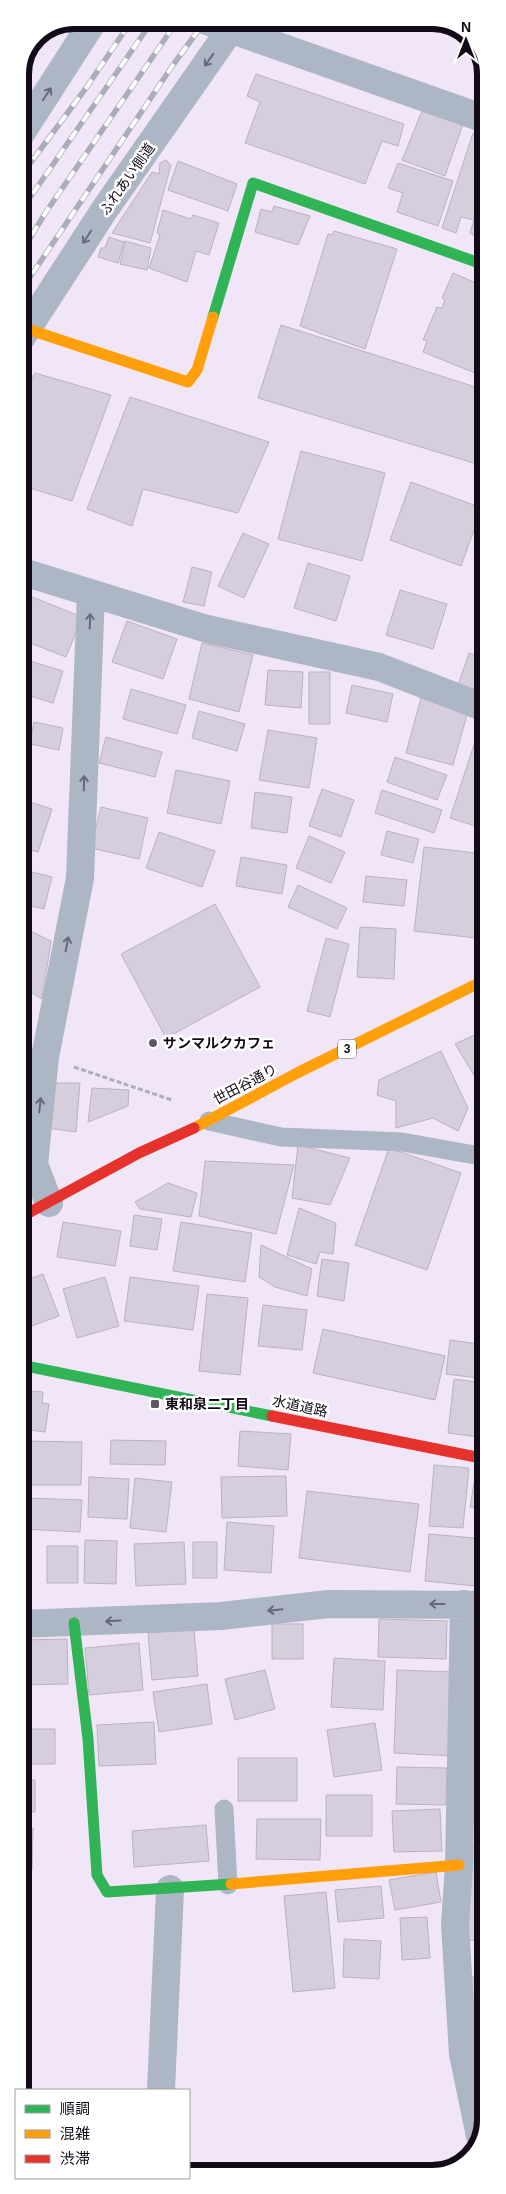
<svg xmlns="http://www.w3.org/2000/svg" width="506" height="2194" font-family="Helvetica,'Noto Sans JP',sans-serif">
	<style>
		.building { fill: #d7cedd; stroke: #bbb1c0 }
		.lines { fill: none; stroke-linecap: round; stroke-linejoin: round }
		.path { stroke: #abaebb; stroke-width: 3; stroke-dasharray: 5 2.5; stroke-linecap: butt }
		.lane { stroke: #acb6c5; stroke-width: 19 }
		.street { stroke: #acb6c5; stroke-width: 28 }
		.fast { stroke: #30b455; stroke-width: 11 }
		.slow { stroke: #ff9f0a; stroke-width: 11 }
		.jam { stroke: #e5322d; stroke-width: 11 }
		.rail-casing { stroke: #abadbb; stroke-width: 5.5 }
		.rail { stroke: #fff; stroke-width: 4; stroke-dasharray: 11; stroke-linecap: butt }
		.oneway { stroke: #676977 }
		.poi-dot { fill: #605766; stroke: #fff; stroke-width: 2 }
		.labels { text-anchor: middle; stroke-width: 5; stroke-linejoin: round; paint-order: stroke }
		.shield { fill: #fff; stroke: #59545d; stroke-width: 1 }
		.shield-label { font-size: 12px; font-weight: bold; fill: #120a17 }
		.street-label { font-size: 14px; fill: #120a17; stroke: #fff }
		.poi-label { font-size: 14px; font-weight: bold; fill: #120a17; stroke: #fff; text-anchor: start }
		.rim { fill: none; stroke: #120a17; stroke-width: 6 }
	</style>
	<rect width="100%" height="100%" fill="#f1e6f8"/>
	<!-- building -->
	<path class="building" d="M26 59 24 74H20V73Z
		M256 74 404 124 398 146 382 141 365 184 245 143 260 102 247 96Z
		M422 111 463 124 445 176 402 160Z
		M473 133 485 137V241L470 233 474 220 461 217 456 233 442 228Z
		M166 160 171 165 150 243 112 233 152 172 159 174 160 163Z
		M178 161 237 184 228 211 168 190Z
		M398 163 453 181 438 226 397 212 403 193 388 188Z
		M274 206 310 216 298 245 255 232 261 209 272 212Z
		M163 210 191 219 193 215 219 223 209 255 196 251 187 282 149 268 160 235 157 233Z
		M334 231 397 249 365 349 300 326 328 234 332 235Z
		M109 237 124 242 118 263 98 257 101 248H105Z
		M125 241 151 248 147 270 120 264Z
		M453 273 485 287V377L423 352 427 341 423 340 437 307 442 308 445 300 442 298Z
		M281 325 485 390V440L477 464 258 398Z
		M35 373 111 395 72 501 20 485V401Z
		M130 397 269 442 238 513 143 489 132 526 87 509Z
		M301 451 385 473 362 561 278 539Z
		M411 482 482 508 461 566 390 540Z
		M243 533 269 544 244 598 218 586Z
		M308 563 350 576 336 621 294 608Z
		M192 567 212 572 204 606 183 602Z
		M400 590 447 604 433 649 386 635Z
		M20 592 82 617 66 657 20 639Z
		M485 607V649L475 646Z
		M127 621 177 639 163 679 112 662Z
		M202 643 253 655 239 712 189 699Z
		M469 653 485 658V698L457 688Z
		M20 658 63 671 53 703 20 693Z
		M268 670 303 672 301 708 265 705Z
		M309 672H330V724H309Z
		M352 685 393 694 387 722 346 713Z
		M131 689 186 705 177 734 123 719Z
		M421 698 468 711 453 765 406 753Z
		M199 711 245 724 237 751 192 738Z
		M483 717 485 718V829L450 818Z
		M34 722 63 728 59 750 30 744Z
		M268 730 317 738 309 788 259 780Z
		M106 737 162 752 155 777 99 763Z
		M395 757 447 775 437 800 387 782Z
		M176 770 230 781 221 824 167 813Z
		M322 789 354 800 341 837 309 826Z
		M382 790 442 810 434 833 375 813Z
		M255 792 292 797 287 833 251 828Z
		M20 799 52 809 38 852 20 847Z
		M101 807 148 818 139 859 91 848Z
		M387 831 419 839 413 863 381 855Z
		M159 832 215 851 202 887 146 868Z
		M309 836 345 852 331 883 296 868Z
		M424 847 485 854V939L414 931Z
		M241 857 287 865 282 894 236 886Z
		M20 869 52 877 44 909 20 903Z
		M366 876 407 880 404 906 363 902Z
		M298 885 347 908 337 929 288 907Z
		M215 904 260 987 166 1038 121 954Z
		M20 926 51 941 42 999 20 986Z
		M360 927 396 929 394 979 357 977Z
		M326 938 349 944 330 1017 307 1011Z
		M485 1030 486 1093H485L455 1044Z
		M441 1051 468 1108 458 1131 433 1118 396 1128V1101L377 1095 379 1080Z
		M56 1083H80L76 1132 47 1128Z
		M92 1088 129 1090 128 1106 88 1122Z
		M298 1145 350 1158 330 1205 292 1198Z
		M389 1148 461 1173 427 1270 355 1245Z
		M205 1161 294 1165 276 1234 199 1216Z
		M168 1183 197 1193 191 1217 140 1209 135 1202Z
		M299 1208 336 1223 333 1254 320 1252 316 1264 287 1255Z
		M134 1215 162 1219 157 1250 130 1246Z
		M63 1222 121 1231 115 1266 57 1257Z
		M181 1222 252 1233 245 1282 173 1271Z
		M261 1245 312 1269 307 1296 275 1287 259 1277Z
		M322 1259 349 1263 344 1301 317 1296Z
		M43 1274 59 1316 21 1330V1282Z
		M105 1277 119 1326 77 1338 63 1289Z
		M130 1277 199 1286 193 1330 124 1321Z
		M207 1294 248 1298 240 1375 199 1371Z
		M263 1305 307 1310 302 1350 258 1346Z
		M323 1329 445 1356 435 1400 313 1373Z
		M450 1340 486 1345V1379L446 1374Z
		M454 1379 486 1383V1438L448 1433Z
		M21 1390 43 1392 42 1403 49 1404 45 1432 21 1429Z
		M240 1431 291 1434 288 1470 238 1466Z
		M111 1440 166 1441 165 1465 110 1464Z
		M21 1441 82 1442 81 1485H21Z
		M434 1465 469 1468 463 1528 429 1526Z
		M476 1472 486 1474V1510L470 1507Z
		M286 1476 287 1516 222 1518 221 1477Z
		M89 1477 129 1479 127 1519 88 1517Z
		M135 1478 172 1482 166 1532 130 1528Z
		M307 1491 419 1504 410 1572 299 1558Z
		M25 1498 82 1500 80 1532 23 1529Z
		M227 1522 274 1526 271 1573 224 1570Z
		M429 1534 486 1539V1587L425 1581Z
		M85 1540 117 1541 116 1584 84 1583Z
		M184 1542 186 1584 136 1586 134 1544Z
		M193 1542H217V1578H193Z
		M47 1546H78V1583H47Z
		M21 1556H24L23 1588H21Z
		M485 1613H486V1665H484Z
		M379 1619 447 1621 446 1659 378 1657Z
		M272 1624H303V1659H272Z
		M194 1629 198 1676 152 1680 148 1633Z
		M67 1639 68 1684 21 1685V1640Z
		M139 1643 143 1690 89 1695 85 1648Z
		M334 1658 385 1661 383 1710 331 1707Z
		M265 1670 275 1709 235 1720 225 1679Z
		M397 1670 454 1672 452 1756 394 1753Z
		M207 1684 212 1724 159 1732 153 1692Z
		M473 1691H486V1731L475 1732Z
		M154 1722 156 1764 99 1766 97 1725Z
		M375 1723 382 1770 334 1777 327 1730Z
		M21 1729H55V1764H21Z
		M474 1752H486V1787H475Z
		M238 1758H297V1801H238Z
		M397 1767 447 1768 446 1805 396 1804Z
		M21 1780H35V1812H21Z
		M326 1795H372V1836H326Z
		M480 1801H486V1830H480Z
		M440 1809 442 1851 394 1852 392 1811Z
		M257 1819H321L320 1860 256 1859Z
		M206 1825 209 1861 134 1867 132 1831Z
		M21 1828H33L32 1870 21 1869Z
		M466 1845 486 1846V1941L463 1940Z
		M436 1872 441 1902 395 1910 389 1880Z
		M381 1886 384 1918 338 1922 335 1890Z
		M326 1892 335 1988 293 1992 284 1896Z
		M21 1908 30 1910 25 1941H21Z
		M427 1917 430 1958 402 1960 400 1918Z
		M344 1939 381 1941 379 1979 343 1977Z
		M486 1976V2022L471 2023 469 1977Z
		M477 2052H486V2096L474 2095Z"/>
	<g class="lines">
		<!-- path -->
		<path class="path" d="M74 1067 172 1100"/>
		<!-- lane -->
		<path class="lane" d="M209 1121 281 1137 402 1142 486 1157
			M224 1809 228 1885"/>
		<!-- street -->
		<path class="street" d="M204 20 485 119
			M20 135 94 20
			M20 340 105 209 237 20
			M20 571 207 629 379 667 485 708
			M49 1203 34 1164 45 1057 80 878 91 594
			M464 1604 459 1865 455 1925 463 2054 480 2136
			M21 1624 221 1616 329 1604 486 1605
			M161 2090 170 1889"/>
		<!-- fast -->
		<path class="fast" d="M213 317 253 183 485 265
			M21 1365 272 1416
			M74 1623 88 1739 97 1875 107 1892 231 1884"/>
		<!-- slow -->
		<path class="slow" d="M27 329 188 382 197 370 213 317
			M194 1128 297 1073 485 980
			M231 1884 459 1865"/>
		<!-- jam -->
		<path class="jam" d="M21 1217 139 1153 194 1128
			M272 1416 486 1459"/>
		<!-- rail casing -->
		<g class="rail-casing">
			<path id="rail" d="M20 177 86 88 132 20
				M20 212 153 20
				M20 254 46 212 178 20
				M20 292 173 65 206 20"/>
		</g>
		<!-- rail -->
		<use href="#rail" class="rail"/>
	</g>
	<!-- one-way arrows -->
	<defs><path id="oneway-shaft" d="M-6 0H5M1.5-3L5.5 0L1.5 3" fill="none" stroke-width="1.6" stroke-linecap="round" stroke-linejoin="round" transform="scale(1.25)"/></defs>
	<g class="oneway">
		<use href="#oneway-shaft" transform="translate(209 60) rotate(125)"/>
		<use href="#oneway-shaft" transform="translate(47 94) rotate(-57)"/>
		<use href="#oneway-shaft" transform="translate(87 237) rotate(123)"/>
		<use href="#oneway-shaft" transform="translate(90 621) rotate(-88)"/>
		<use href="#oneway-shaft" transform="translate(84 783) rotate(-88)"/>
		<use href="#oneway-shaft" transform="translate(67 944) rotate(-79)"/>
		<use href="#oneway-shaft" transform="translate(40 1105) rotate(-84)"/>
		<use href="#oneway-shaft" transform="translate(437 1604) rotate(180)"/>
		<use href="#oneway-shaft" transform="translate(275 1610) rotate(174)"/>
		<use href="#oneway-shaft" transform="translate(113 1621) rotate(177)"/>
	</g>
	<!-- markers -->
	<g class="poi-dot">
		<circle cx="153" cy="1043" r="5"/>
		<rect x="150" y="1399" width="10" height="10" rx="2.5"/>
	</g>
	<g class="labels">
		<!-- shield labels -->
		<rect class="shield" x="338" y="1039.5" width="18" height="19" rx="4"/>
		<g class="shield-label">
			<text x="347" y="1053">3</text>
		</g>
		<!-- street labels -->
		<g class="street-label">
			<text transform="translate(127 179) rotate(-55)" y="5">ふれあい側道</text>
			<text transform="translate(245 1084) rotate(-28)" y="5">世田谷通り</text>
			<text transform="translate(300 1406) rotate(12)" y="5">水道道路</text>
		</g>
		<!-- poi labels -->
		<g class="poi-label">
			<text x="163" y="1048">サンマルクカフェ</text>
			<text x="165" y="1409">東和泉二丁目</text>
		</g>
	</g>
	<!-- crop -->
	<path d="M0 0H506V2194H0ZM74 29H432A45 45 0 0 1 477 74V2120A45 45 0 0 1 432 2165H74A45 45 0 0 1 29 2120V74A45 45 0 0 1 74 29Z" fill="#fff" fill-rule="evenodd"/>
	<path class="rim" d="M74 29H432A45 45 0 0 1 477 74V2120A45 45 0 0 1 432 2165H74A45 45 0 0 1 29 2120V74A45 45 0 0 1 74 29Z"/>
	<!-- legend -->
	<rect x="15" y="2089" width="175" height="90" fill="#ffffff" stroke="#a09da2"/>
	<rect x="25" y="2105" width="25" height="8" fill="#30b455" stroke="#a09da2"/>
	<text x="60" y="2114" font-size="15" fill="#120a17">順調</text>
	<rect x="25" y="2130" width="25" height="8" fill="#ff9f0a" stroke="#a09da2"/>
	<text x="60" y="2139" font-size="15" fill="#120a17">混雑</text>
	<rect x="25" y="2155" width="25" height="8" fill="#e5322d" stroke="#a09da2"/>
	<text x="60" y="2164" font-size="15" fill="#120a17">渋滞</text>
	<!-- north arrow -->
	<g transform="translate(466 40)" stroke="#ffffff" stroke-width="4" paint-order="stroke">
	<path d="M0-4L9 19L0 12L-9 19Z" fill="#120a17"/>
	<text y="-8" font-size="14" font-weight="bold" text-anchor="middle" fill="#120a17">N</text>
	</g>
</svg>
